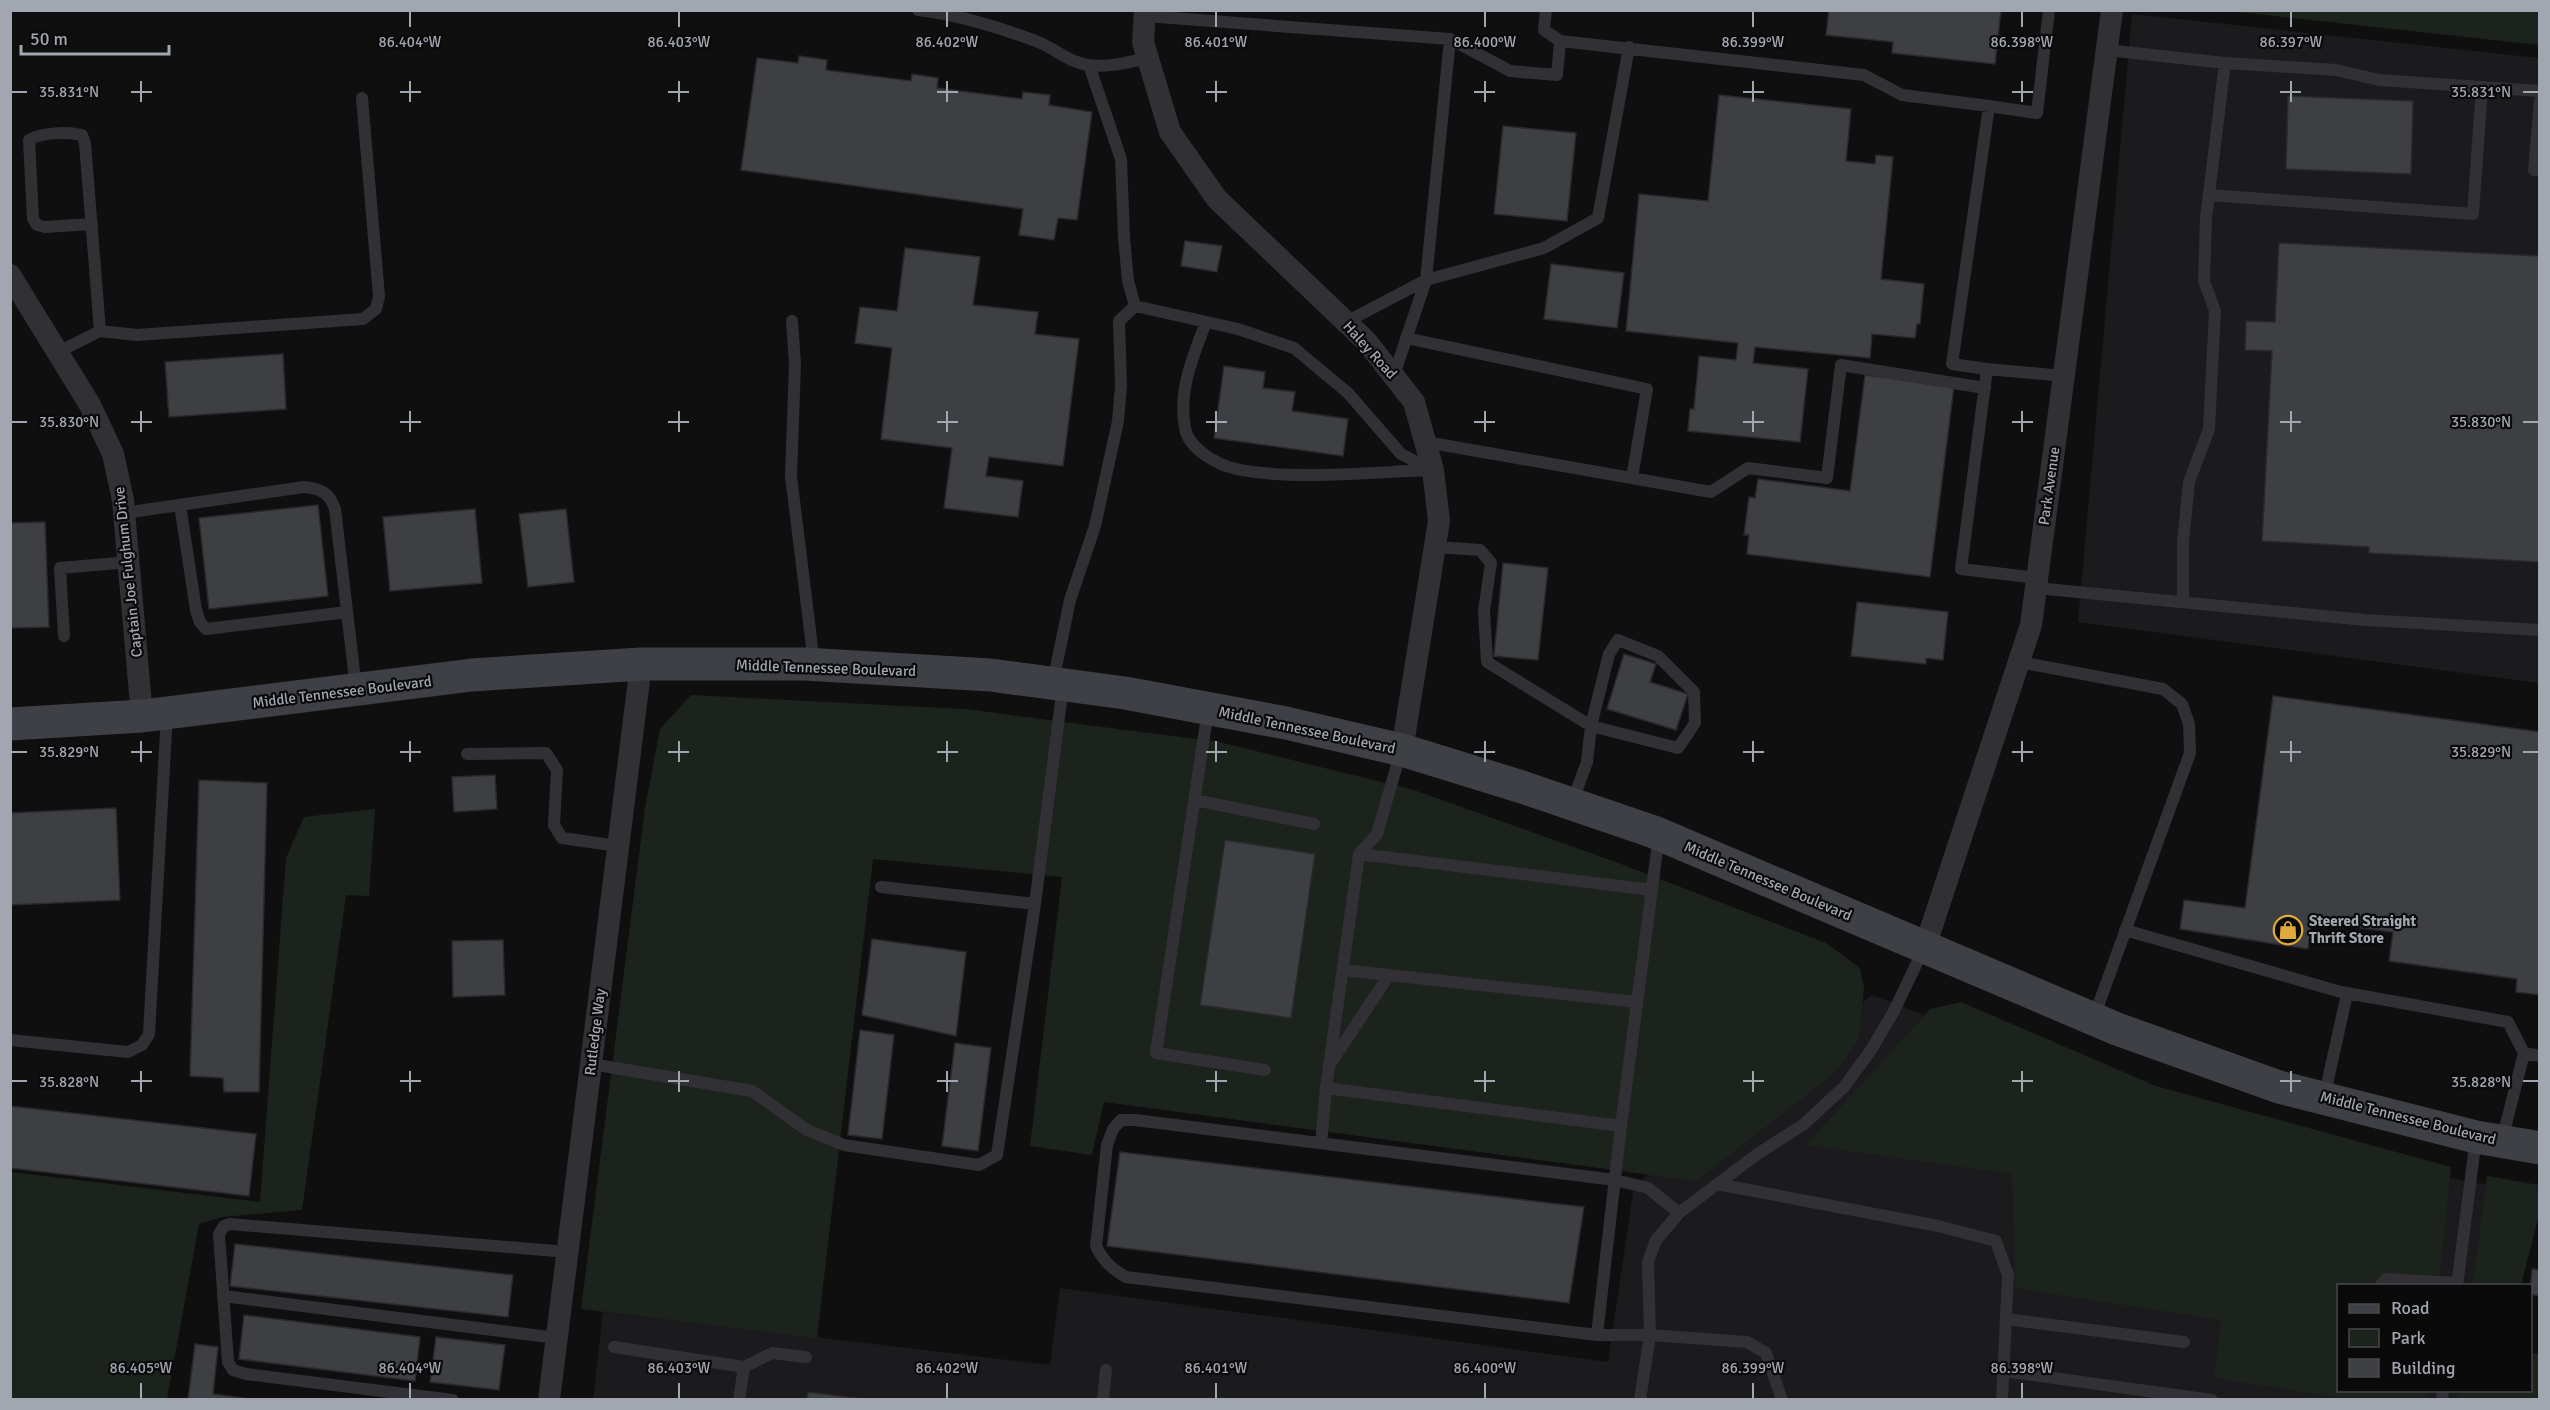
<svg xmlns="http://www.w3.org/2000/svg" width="2550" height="1410" font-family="Signika,sans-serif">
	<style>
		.built { fill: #1b1b1d }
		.green { fill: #1c231d }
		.building { fill: #3e3f43; stroke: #2a292c; stroke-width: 1.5 }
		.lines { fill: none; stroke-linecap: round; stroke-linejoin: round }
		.lane { stroke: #313135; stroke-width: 12 }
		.street { stroke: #313135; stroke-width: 22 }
		.secondary { stroke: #3f4045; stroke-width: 33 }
		.ticks { fill: none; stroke: #a2a6b0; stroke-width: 2 }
		.labels { text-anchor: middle; stroke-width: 4.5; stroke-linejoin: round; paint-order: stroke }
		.street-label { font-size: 15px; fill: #a2a6b0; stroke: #0a0a0b }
		.poi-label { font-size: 15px; font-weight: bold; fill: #a2a6b0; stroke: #0a0a0b; text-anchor: start }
		.ticks-label { font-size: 15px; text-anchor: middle; fill: #a2a6b0; stroke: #0a0a0b; stroke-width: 4.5; stroke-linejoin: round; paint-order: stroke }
	</style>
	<rect width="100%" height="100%" fill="#0f0f10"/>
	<!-- built -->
	<path class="built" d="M2132 14 2539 58V683L2078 622Z
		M1872 995 2237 1136 2529 1193 2519 1285 2338 1286V1390L2507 1391 2506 1399 593 1400 603 1312 1050 1365 1060 1288 1608 1362 1634 1186Z"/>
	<!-- green -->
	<path class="green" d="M2230 11H2539V45Z
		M691 695 965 709 1219 742 1414 790 1613 861 1826 943 1860 968 1864 988 1859 1038 1836 1072 1696 1181 1104 1102 1092 1155 1030 1146 1062 877 873 859 817 1338 581 1309 645 808 660 729Z
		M375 809 369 896 346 895 302 1210 222 1217 199 1224 167 1399H11V1172L260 1202 286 858 304 817Z
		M1961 1002 2156 1086 2451 1167 2439 1285 2338 1286V1390L2428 1391 2427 1399H2349L2214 1378 2221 1320 2015 1288 2012 1174 1806 1145 1930 1009Z
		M2487 1176 2539 1185V1215L2521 1285H2473Z
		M2531 1353 2539 1354V1399H2458L2460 1391 2530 1390Z"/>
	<!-- building -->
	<path class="building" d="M1829 10H2001L1995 64 1892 53 1893 42 1826 35Z
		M799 56 827 60 826 70 911 81 912 74 938 78 937 88 1022 99 1023 92 1050 95 1049 105 1092 112 1077 220 1058 218 1054 240 1019 235 1023 209 741 170 757 58 798 63Z
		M1719 95 1851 109 1846 161 1875 164 1876 155 1893 157 1881 279 1924 284 1920 324H1917L1915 338 1872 334 1870 358 1755 347 1753 363 1808 369 1800 442 1688 431 1690 409H1694L1699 356 1736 360 1738 343 1626 331 1639 194 1708 201Z
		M2288 96 2413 101 2411 174 2286 169Z
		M1503 126 1576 133 1567 221 1494 214Z
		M1185 241 1222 246 1217 272 1181 266Z
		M2279 243 2540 256V562L2369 553V547L2262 541 2272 351 2245 350 2246 321 2275 322Z
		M905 248 980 257 973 305 1038 312 1035 334 1079 339 1063 466 989 457 986 476 1023 481 1018 517 944 508 952 448 881 439 892 348 855 343 860 307 897 311Z
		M1551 264 1624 273 1617 328 1544 319Z
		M283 354 286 409 169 417 165 362Z
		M1224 366 1265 372 1263 388 1295 392 1292 411 1348 419 1343 456 1214 438Z
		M1865 375 1954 386 1930 577 1747 554 1749 535H1744L1749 497 1755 498 1758 479 1850 491Z
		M318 505 328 596 209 609 199 518Z
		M475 509 482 583 390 591 383 517Z
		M566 509 574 582 528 587 519 514Z
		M45 522 49 627 10 628V523Z
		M1503 563 1548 568 1538 660 1494 656Z
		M1857 602 1948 612 1943 660 1926 658V664L1851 656Z
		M1624 654 1656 664 1650 682 1688 694 1676 730 1607 709Z
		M2273 696 2540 732V995L2516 992 2517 979 2389 961 2393 932 2311 922 2308 949 2180 929 2184 900 2245 908Z
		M495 775 497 809 454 812 452 777Z
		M199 780 267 783 259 1092H224L223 1078 190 1076Z
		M116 808 120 900 10 905V813Z
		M1225 840 1315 854 1291 1018 1200 1005Z
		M872 939 966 952 956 1036 862 1015Z
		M503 940 505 995 453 997 452 941Z
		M860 1030 894 1035 882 1139 848 1135Z
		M955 1043 991 1048 978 1151 942 1146Z
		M10 1106 256 1134 249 1196 10 1168Z
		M1120 1152 1584 1207 1569 1303 1107 1246Z
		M235 1244 513 1275 508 1317 230 1286Z
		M2532 1269 2540 1270V1296L2530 1294Z
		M244 1315 420 1337 415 1381 239 1359Z
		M436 1337 505 1345 499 1390 430 1382Z
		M195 1344 218 1347 213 1394 257 1400H188Z
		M808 1392 872 1400H807Z"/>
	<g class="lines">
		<!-- lane -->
		<path class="lane" d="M918 10C959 15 999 27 1038 42 1056 49 1068 62 1088 65 1108 68 1128 62 1148 58
			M1546 10 1544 30 1560 41
			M1145 16 1450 39 1510 71 1557 75 1560 41 1864 75 1902 95 1989 106 1952 364 1987 369
			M2107 50 2225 63 2336 70 2379 80 2540 91
			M1089 65 1121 159 1124 237 1128 281 1135 306 1238 329 1294 348 1348 393 1401 454 1432 470
			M2540 101 2534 170H2540
			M1989 106 2037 113 2049 10
			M2209 195 2473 214 2482 87
			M792 321 795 364 791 476 814 663
			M1206 322C1193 357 1178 390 1185 428 1188 448 1217 465 1236 469 1293 481 1373 472 1432 470
			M1346 322 1426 280 1544 248 1598 218 1629 47
			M100 331 137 335 363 319 376 309 379 296 362 98
			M1406 338 1647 389 1632 478
			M58 352 100 331 85 143 82 135C68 132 41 132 29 140L33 219 37 225 45 227 92 224
			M1394 375 1426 280 1450 39
			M1426 442 1711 492 1748 468 1827 478 1841 365 1985 388
			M180 505 196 610 200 622 206 629 347 612
			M124 513 304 487C321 489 329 492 335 509L356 688
			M1435 547 1480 550 1491 563 1484 611 1487 662 1591 726 1587 762 1572 803
			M2037 578 1961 569 1987 369 2064 376
			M2036 588 2365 620 2540 630
			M2183 602V542L2189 482 2209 429 2215 311 2204 281 2206 218 2225 63
			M64 636 60 568 129 562
			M1618 640 1658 656 1694 692 1695 723 1678 748 1591 726 1609 654Z
			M2019 662 2163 689 2182 704 2189 724 2190 753 2094 1017
			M1053 682 1070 600 1095 526 1118 421 1121 386 1119 321 1135 306
			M1208 710 1156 1053 1265 1070
			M467 754 546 753 557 770 554 825 562 838 618 846
			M1195 800 1314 824
			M1359 854 1652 890
			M881 887 1035 904
			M2125 930 2341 992 2508 1022 2524 1053 2540 1056
			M1343 970 1637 1002
			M10 1040 128 1052 142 1045 149 1034 167 714
			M1332 1061 1389 975
			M591 1064 752 1091 807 1130 844 1145 979 1165 997 1155 1035 904 1063 686
			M1326 1088 1359 854 1377 834 1401 751
			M2324 1098 2347 994
			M1621 1126 1659 835
			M2502 1140 2524 1053
			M1321 1143 1326 1088 1621 1126 1597 1335
			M1717 1184 1938 1226 1996 1241 2008 1275 2002 1400
			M2380 1286 2386 1279 2457 1283
			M2457 1286 2476 1138
			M223 1296 557 1338
			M2006 1319 2184 1342
			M614 1347 744 1367 772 1353 806 1357
			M2003 1371 2212 1400
			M453 1400 246 1374 233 1370 228 1362 219 1234 224 1226 230 1224 567 1252
			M739 1400 744 1367
			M1103 1400 1106 1370
			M1640 1400 1650 1335H1597L1126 1277C1112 1269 1103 1261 1096 1246L1107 1145 1113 1129 1121 1120H1135L1615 1180 1648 1188 1679 1213
			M1782 1400 1766 1353 1747 1342 1650 1335 1648 1262 1656 1240 1679 1213 1756 1155 1804 1124 1844 1087 1871 1050 1894 1011 1924 948
			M2442 1400 2443 1390"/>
		<!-- street -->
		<path class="street" d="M1145 10 1143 42 1170 132 1217 199 1367 342 1414 402 1433 470 1439 521 1402 750
			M10 275 90 405 113 454 123 500 142 716
			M1925 947 2031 625 2112 10
			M549 1400 641 664"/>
		<!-- secondary -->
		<path class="secondary" d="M10 724 142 716 472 675 641 664H805L990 675 1125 693 1286 723 1402 750 1522 787 1654 832 2117 1029 2279 1087 2476 1137 2540 1148"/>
	</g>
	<!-- ticks -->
	<path class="ticks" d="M410 12V27M679 12V27M947 12V27M1216 12V27M1485 12V27M1753 12V27M2022 12V27M2291 12V27M141 81V102M410 81V102M679 81V102M947 81V102M1216 81V102M1485 81V102M1753 81V102M2022 81V102M2291 81V102M12 92H27M131 92H152M400 92H421M668 92H689M937 92H958M1206 92H1227M1474 92H1495M1743 92H1764M2012 92H2033M2280 92H2301M2523 92H2538M141 411V432M410 411V432M679 411V432M947 411V432M1216 411V432M1485 411V432M1753 411V432M2022 411V432M2291 411V432M12 422H27M131 422H152M400 422H421M668 422H689M937 422H958M1206 422H1227M1474 422H1495M1743 422H1764M2012 422H2033M2280 422H2301M2523 422H2538M141 741V762M410 741V762M679 741V762M947 741V762M1216 741V762M1485 741V762M1753 741V762M2022 741V762M2291 741V762M12 752H27M131 752H152M400 752H421M668 752H689M937 752H958M1206 752H1227M1474 752H1495M1743 752H1764M2012 752H2033M2280 752H2301M2523 752H2538M141 1071V1092M410 1071V1092M679 1071V1092M947 1071V1092M1216 1071V1092M1485 1071V1092M1753 1071V1092M2022 1071V1092M2291 1071V1092M12 1081H27M131 1081H152M400 1081H421M668 1081H689M937 1081H958M1206 1081H1227M1474 1081H1495M1743 1081H1764M2012 1081H2033M2280 1081H2301M2523 1081H2538M141 1383V1398M410 1383V1398M679 1383V1398M947 1383V1398M1216 1383V1398M1485 1383V1398M1753 1383V1398M2022 1383V1398"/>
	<!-- icons -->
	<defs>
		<g id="shop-ring" transform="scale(1.5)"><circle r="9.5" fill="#0a0a0b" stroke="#ddaa3b" stroke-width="1.5"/><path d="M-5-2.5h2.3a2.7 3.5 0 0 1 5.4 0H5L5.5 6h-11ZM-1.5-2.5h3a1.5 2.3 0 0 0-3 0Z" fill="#ddaa3b"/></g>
	</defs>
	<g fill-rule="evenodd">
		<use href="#shop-ring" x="2288" y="930"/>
	</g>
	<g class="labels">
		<!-- street labels -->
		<g class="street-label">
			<text transform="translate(1370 350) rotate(48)" y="5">Haley Road</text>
			<text transform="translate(2049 486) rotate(-82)" y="5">Park Avenue</text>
			<text transform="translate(128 572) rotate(-96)" y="5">Captain Joe Fulghum Drive</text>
			<text transform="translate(826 668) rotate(2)" y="5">Middle Tennessee Boulevard</text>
			<text transform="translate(342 692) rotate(-7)" y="5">Middle Tennessee Boulevard</text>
			<text transform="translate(1307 730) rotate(12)" y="5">Middle Tennessee Boulevard</text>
			<text transform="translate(1768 881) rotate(23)" y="5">Middle Tennessee Boulevard</text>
			<text transform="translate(595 1032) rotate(-83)" y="5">Rutledge Way</text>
			<text transform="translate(2408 1118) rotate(14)" y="5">Middle Tennessee Boulevard</text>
		</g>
		<!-- poi labels -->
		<g class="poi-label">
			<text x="2309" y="926">Steered Straight<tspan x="2309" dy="17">Thrift Store</tspan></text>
		</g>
	</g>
	<g class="ticks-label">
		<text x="410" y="47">86.404°W</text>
		<text x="679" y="47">86.403°W</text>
		<text x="947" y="47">86.402°W</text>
		<text x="1216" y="47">86.401°W</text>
		<text x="1485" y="47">86.400°W</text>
		<text x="1753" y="47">86.399°W</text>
		<text x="2022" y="47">86.398°W</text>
		<text x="2291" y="47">86.397°W</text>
		<text x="69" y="97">35.831°N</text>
		<text x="2481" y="97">35.831°N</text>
		<text x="69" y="427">35.830°N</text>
		<text x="2481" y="427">35.830°N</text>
		<text x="69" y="757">35.829°N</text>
		<text x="2481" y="757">35.829°N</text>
		<text x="69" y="1087">35.828°N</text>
		<text x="2481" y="1087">35.828°N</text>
		<text x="141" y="1373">86.405°W</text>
		<text x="410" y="1373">86.404°W</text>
		<text x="679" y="1373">86.403°W</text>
		<text x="947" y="1373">86.402°W</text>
		<text x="1216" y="1373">86.401°W</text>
		<text x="1485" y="1373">86.400°W</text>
		<text x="1753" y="1373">86.399°W</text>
		<text x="2022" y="1373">86.398°W</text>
	</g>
	<!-- border -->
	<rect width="2550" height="1410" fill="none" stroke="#a2a6b0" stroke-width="24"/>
	<!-- legend -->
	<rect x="2337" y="1284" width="195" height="108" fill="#0a0a0b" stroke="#47484d" stroke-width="1.5"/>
	<rect x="2349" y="1304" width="30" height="9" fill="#3f4045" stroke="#47484d" stroke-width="1.5"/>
	<text x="2391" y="1314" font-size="18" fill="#a2a6b0">Road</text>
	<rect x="2349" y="1329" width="30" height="18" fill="#1c231d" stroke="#47484d" stroke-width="1.5"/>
	<text x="2391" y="1344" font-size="18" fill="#a2a6b0">Park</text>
	<rect x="2349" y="1359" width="30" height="18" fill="#3e3f43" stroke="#47484d" stroke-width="1.5"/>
	<text x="2391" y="1374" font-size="18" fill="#a2a6b0">Building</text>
	<!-- scale -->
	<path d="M21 45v9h148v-9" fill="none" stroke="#a2a6b0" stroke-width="3"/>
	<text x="30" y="45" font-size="18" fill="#a2a6b0" stroke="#0a0a0b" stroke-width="4.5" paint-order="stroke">50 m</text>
</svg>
